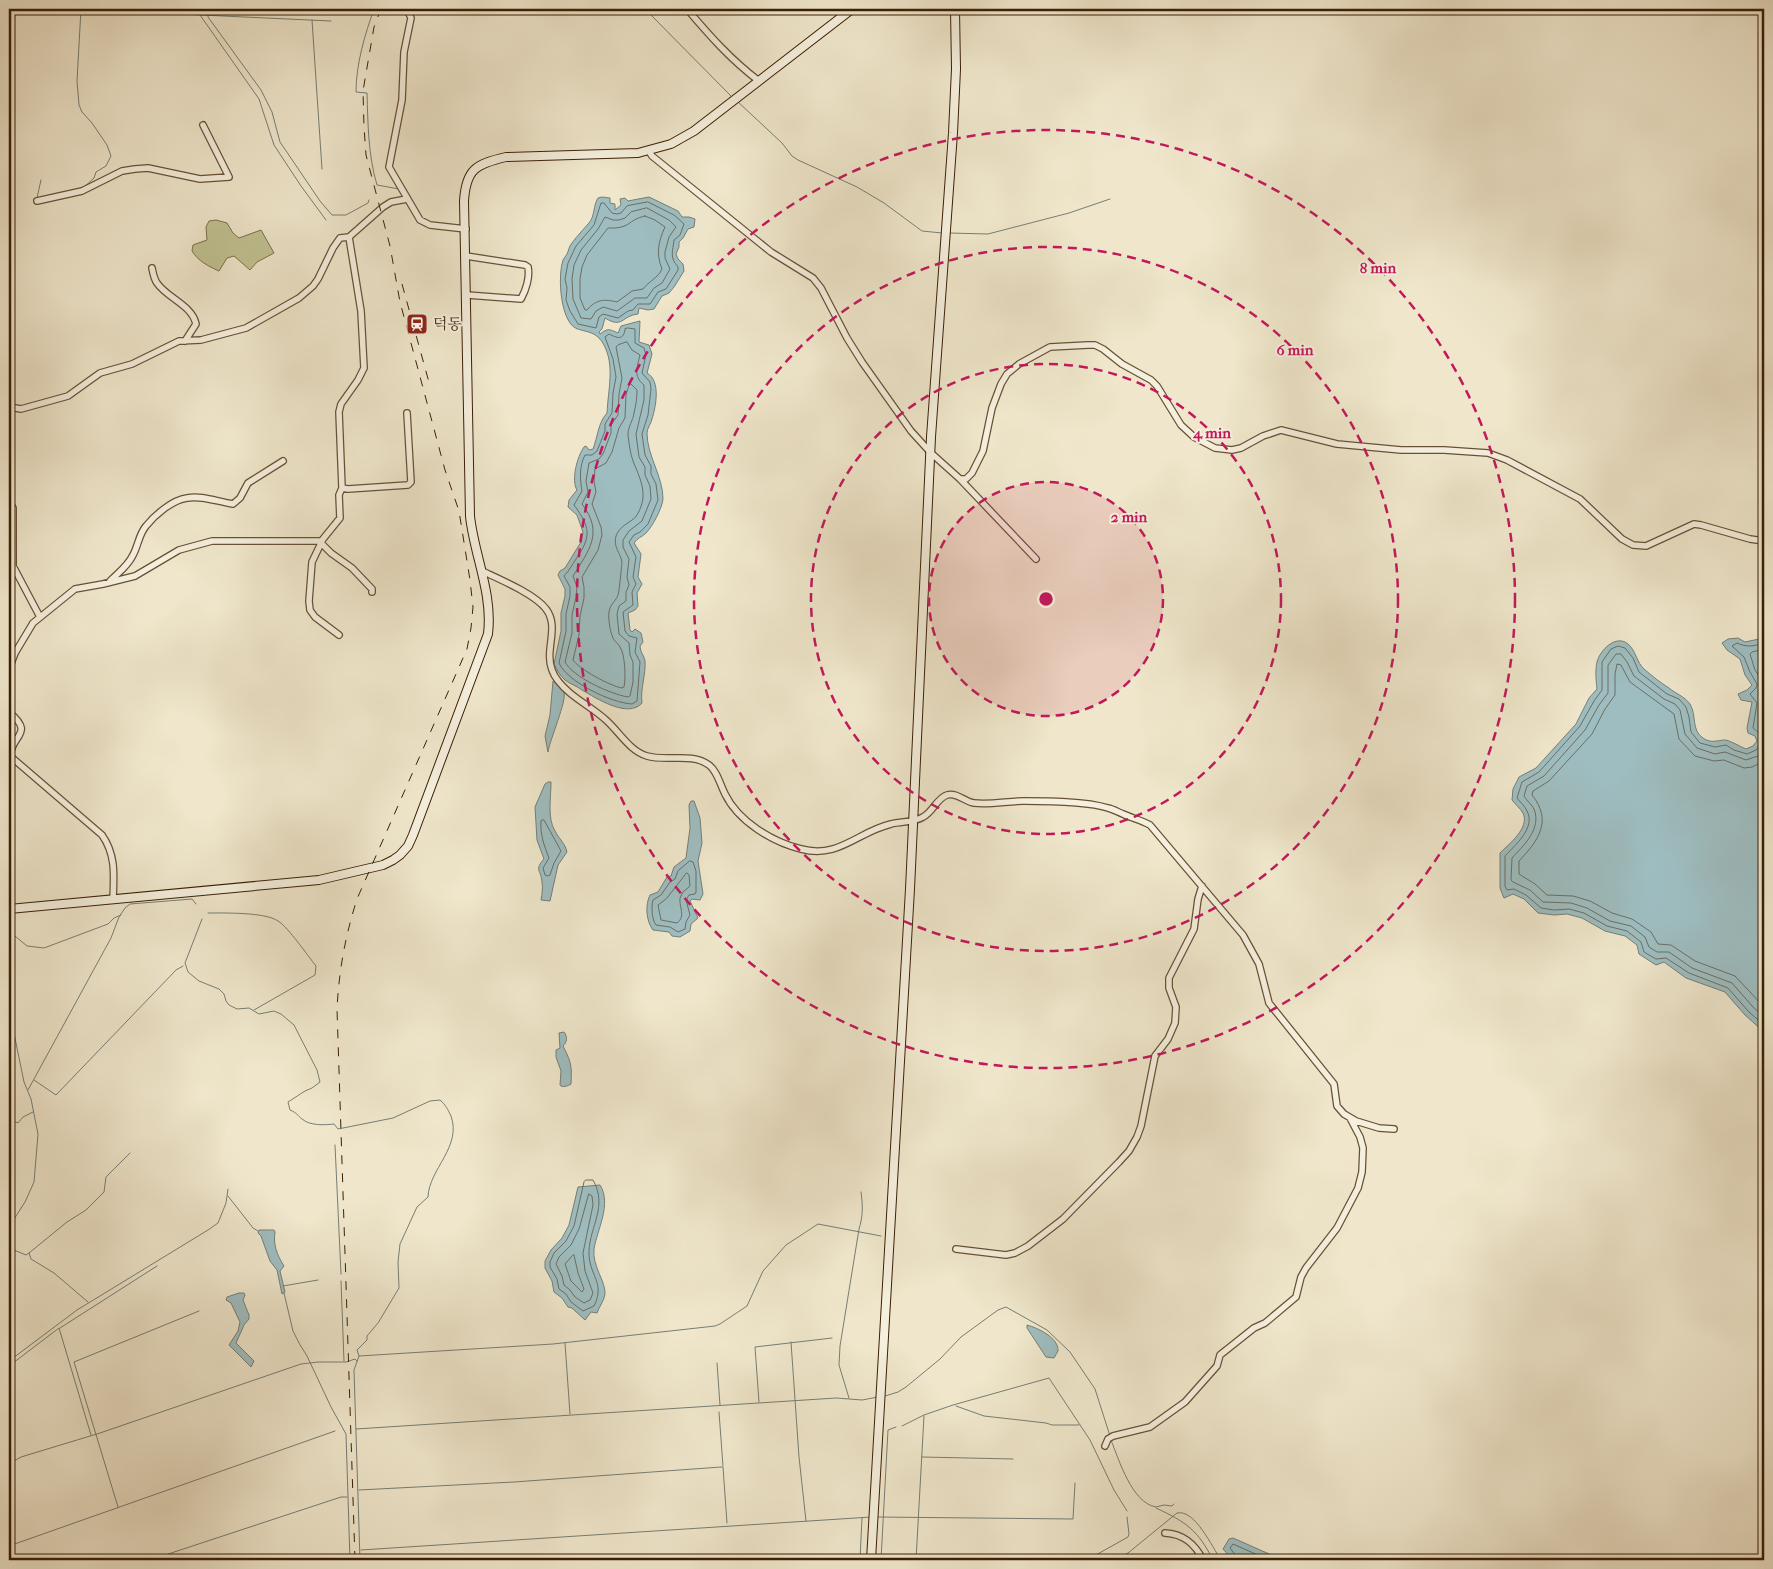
<svg xmlns="http://www.w3.org/2000/svg" width="1773" height="1569" font-family="'IM FELL French Canon','Noto Serif KR',serif">
	<style>
		.green { fill: #c1c292; stroke: #7e704b }
		.water { fill: #9ebdc0; stroke: #767e75 }
		.lines { fill: none; stroke-linecap: round; stroke-linejoin: round }
		.shore { stroke: #6c6e62; stroke-width: 1 }
		.stream { stroke: #767e75; stroke-width: 1 }
		.street-casing { stroke: #675136; stroke-width: 8 }
		.secondary-casing { stroke: #3a1f04; stroke-width: 10 }
		.street { stroke: #f5efdd; stroke-width: 5.5 }
		.secondary { stroke: #f5efdd; stroke-width: 8 }
		.rail { stroke: #3a1f04; stroke-width: 1; stroke-dasharray: 9 9; stroke-linecap: butt }
		.ring { fill: none; stroke: #c2185b; stroke-width: 2.5; stroke-dasharray: 9 6 }
		.labels { text-anchor: middle; stroke-width: 4; stroke-linejoin: round; paint-order: stroke }
		.poi-label { font-size: 15px; fill: #3a1f04; stroke: #f5efdd; text-anchor: start }
		.centre { fill: #c2185b; stroke: #f5efdd; stroke-width: 2.5 }
		.ring-label { font-size: 15px; text-anchor: middle; font-weight: bold; fill: #c2185b; stroke: #f5efdd; stroke-width: 4; stroke-linejoin: round; paint-order: stroke }
	</style>
	<rect width="100%" height="100%" fill="#efe6cb"/>
	<filter id="stains"><feTurbulence type="fractalNoise" baseFrequency=".004" numOctaves="4"/><feColorMatrix values="0 0 0 0 .2 0 0 0 0 .09 0 0 0 0 .02 0 0 0 .5 -.17"/></filter>
	<radialGradient id="worn" r=".72"><stop offset=".6" stop-color="#630" stop-opacity="0"/><stop offset="1" stop-color="#630" stop-opacity=".3"/></radialGradient>
	<!-- green -->
	<path class="green" d="M216 220 227 223 233 233 239 238 261 230 274 253 257 262 250 270 234 256 227 258 219 271C208 266 198 261 192 251L193 245 207 240 206 227 209 221Z"/>
	<!-- water -->
	<path class="water" d="M602 197 610 198V203L615 204V210L621 205 620 199 625 198 628 201 649 197 678 211 682 217H689L695 219 694 227 688 229 683 238 679 242V247L676 254 678 259 683 264 684 271 674 287 669 293 662 296 654 309 648 310 639 308 638 314C621 316 623 329 605 318L602 329 599 332 600 334C608 328 609 329 618 333L621 326 640 321 639 342 649 345 652 354 647 373C661 381 656 406 652 419 651 424 647 428 647 433 647 456 663 476 663 499 662 509 652 527 646 533 642 537 637 538 634 543L641 554 638 577 642 584 637 593 638 606 635 610 628 613 630 630 632 632 635 629 641 633 643 642 640 646C640 652 644 655 645 661 646 675 640 689 642 703 628 719 596 698 582 690 577 686 570 684 565 680 560 676 557 670 554 664L561 631V613L565 596V589L558 575 560 571 565 568 581 542 583 532 577 515 568 507 569 500 577 490C571 480 577 457 584 447L586 446 589 450 593 449C598 436 598 423 607 413 608 390 615 366 604 345 594 326 578 335 570 323 560 309 558 275 563 260 564 258 566 256 567 254 569 250 569 246 572 243 577 236 583 230 589 223 595 216 593 206 598 198Z
		M1762 634H1764V1032L1745 1015 1725 992 1686 978 1664 962 1656 965 1639 954 1637 945 1625 936 1605 931 1582 918 1567 914 1554 915 1538 913 1524 899 1513 894 1504 898 1500 888V853C1509 844 1530 828 1523 813 1520 808 1515 804 1512 800L1513 789 1519 777 1536 768 1576 724 1589 698 1597 689C1596 680 1595 671 1597 662 1600 650 1616 634 1628 644 1636 651 1637 663 1644 669 1652 676 1661 683 1669 688 1676 694 1684 696 1690 704 1697 716 1691 730 1703 738 1711 744 1718 740 1725 740 1729 740 1741 747 1746 749L1753 746 1757 741 1755 736 1748 733 1747 728 1752 702 1741 700 1738 694 1747 690 1752 685 1745 675 1740 659 1727 650 1722 643 1728 639 1738 638 1745 642 1759 639Z
		M553 681C557 683 562 687 564 692 567 701 550 739 548 752L545 736 550 715Z
		M548 782H551C551 798 547 818 555 831 559 839 565 843 567 852L558 865 550 901 541 900C542 894 543 888 542 882 541 870 534 870 544 859L537 840 535 807 545 784Z
		M691 801H694L700 818 702 843 698 861 703 894 700 900 692 899 690 901 698 918 691 924 690 931 680 937 672 936 669 932 653 930C646 921 645 905 650 895L658 892 667 877 671 876 674 867 686 858 690 828 689 805Z
		M564 1032C568 1037 567 1042 563 1046 571 1062 572 1065 571 1084 568 1086 562 1088 560 1085L561 1071 556 1057V1050L560 1048 559 1033Z
		M600 1185C612 1204 597 1230 594 1249 592 1266 606 1282 605 1294 604 1301 599 1307 597 1313L591 1312 585 1320 572 1308 568 1307 562 1298 554 1292 552 1281 545 1268V1261L551 1250 562 1238 569 1225 578 1187Z
		M259 1230H274L275 1232C273 1245 277 1255 284 1266L280 1271 285 1292 282 1294 277 1270 270 1261 261 1236 258 1233Z
		M239 1293H244L245 1295 243 1300 249 1315V1319L244 1325 236 1343 254 1361 251 1367 229 1345 238 1331 240 1322 231 1303 226 1300 227 1297Z
		M1027 1325C1038 1328 1059 1338 1058 1351L1054 1358 1046 1357 1027 1328Z
		M1233 1538 1276 1557 1277 1560H1233L1223 1549 1229 1539Z"/>
	<g class="lines">
		<!-- shore -->
		<path class="shore" d="M648 202 674 215 684 224 680 235 674 240C673 251 669 257 678 267V270L666 289 658 292 650 304H638L633 310 628 311 618 318 603 314 599 317 596 328 578 324 570 311 566 300 567 288 565 279 568 263 576 246 594 225 601 203H604L612 213 617 214 621 213 627 206Z
			M647 208 669 220 676 227 669 237 665 252V258L670 269 662 283 654 288 647 298H635L617 311 603 307 596 311 591 319 581 318 573 299 572 279 574 265 581 250 598 229 605 217 613 220H619L625 218 631 212Z
			M645 216 655 220 665 227C658 242 656 254 662 269 658 278 649 281 643 289L632 291 617 302C605 299 596 299 587 310H585L580 298V279L582 267 587 255 608 228C631 229 627 220 645 216Z
			M628 328 635 329V343L644 348 646 355 642 373 650 382 651 389 648 415 642 434 645 455 651 466V474L656 484 658 500 648 524 640 532 634 535 629 542 636 557 633 577 636 584 632 592 633 605 623 612 625 631 629 636 637 638 635 652 640 662 637 701 632 704C612 703 567 682 559 663L566 631V614L570 596V587L564 576C569 571 572 565 576 559 592 536 590 527 574 505L582 491C580 480 579 466 585 455H592L597 451 605 431V424L612 413 613 393 616 377 613 359 605 337 609 334C617 338 624 341 625 329Z
			M627 342 632 350 640 355C637 368 633 376 644 385V400L636 434 639 457 645 467V475L650 486 651 499 642 521 629 531 623 540V547L629 559 627 577 629 585 626 592V601L619 606 617 614 619 634 629 643 630 655 633 662V682L630 696 628 697C610 694 573 677 565 662L572 633V615L576 597 577 587 573 576C589 550 604 533 582 504L588 492 586 481 589 463 599 459 603 454 611 433V425L618 415 619 394 622 378 616 347 618 345Z
			M631 384 637 390C637 398 636 405 634 413 633 421 628 426 628 435 629 443 630 453 633 461 637 471 644 485 643 497 643 503 638 517 632 520 625 525 619 528 616 536 613 547 620 552 622 562 622 563 619 593 618 595 616 601 610 604 609 612 608 619 610 631 613 638 615 642 618 643 620 647 625 654 626 678 624 687L622 688C610 686 579 669 573 660L579 635 580 616 584 598V587L582 577 598 550 602 535 601 527 592 504 596 492 594 481 595 469 606 463 612 452 619 428 625 418 626 395 629 385Z
			M1764 640C1758 648 1745 647 1737 643L1732 646 1744 657 1750 672 1757 684 1756 688 1750 694 1757 703 1753 728 1759 733 1762 742 1756 750 1747 754 1734 750 1726 745 1715 747 1700 743 1691 732 1689 717 1686 707 1679 699 1667 694 1639 672 1633 658 1625 648 1618 646 1611 649 1602 662V690L1594 701 1580 726 1539 772 1522 782 1517 798C1520 802 1525 806 1527 811 1536 828 1515 845 1505 856V886L1507 890 1514 889 1526 895 1541 908 1554 910 1569 909 1584 913 1607 926 1627 931 1641 942 1644 952 1656 959 1666 958 1689 973 1728 988 1749 1012 1764 1025
			M1764 649 1752 652 1750 654 1755 670 1763 682 1760 694 1763 704 1760 725 1764 730
			M1764 750 1758 756 1746 760 1725 752 1715 754 1697 748 1685 734 1680 710 1675 704 1664 699 1634 676 1627 662 1621 654H1616L1608 665V693L1599 705 1585 730 1544 776 1527 786 1524 796C1527 801 1532 805 1534 809 1542 829 1523 846 1512 858L1511 880 1513 882 1530 890 1543 902 1571 903 1587 908 1610 921 1631 926 1645 937 1649 947 1657 952H1669L1692 968 1732 983 1753 1007 1764 1017
			M1764 761 1752 767 1744 768 1724 760 1714 761 1695 756 1679 739 1674 714 1630 682 1621 665 1617 664 1615 674V695L1605 709 1592 734 1549 781 1533 791 1532 795C1553 821 1538 841 1519 861V874L1535 884 1547 895 1573 896 1590 901 1612 913 1632 919 1651 932 1658 944 1671 945 1695 961 1735 976 1764 1007
			M544 820 561 851 554 863 550 875 548 876 545 875 543 868 549 858C544 845 540 835 541 821Z
			M690 861 693 862 696 871V892L695 894 689 895 686 900 690 915 686 922 685 929 678 932 670 927 656 925C652 920 651 907 653 900L661 895 670 882 675 879 678 871Z
			M687 873 689 875 690 886 683 892 680 898C679 908 686 916 677 923L661 920 658 905 666 899Z
			M586 1180H593C608 1206 590 1226 589 1251 588 1275 606 1282 594 1306L583 1311 571 1302 566 1294 559 1289 557 1279 550 1267V1262L554 1253 566 1241 574 1226 584 1182Z
			M589 1194 592 1196 593 1205 583 1253 585 1271 593 1293 590 1300 584 1303 575 1297 570 1290 564 1285 562 1276 556 1264 559 1257 571 1245 579 1229Z
			M574 1255 578 1273 584 1289 582 1292 571 1281 565 1264 572 1256Z
			M1236 1560V1556L1230 1548 1233 1544 1269 1560"/>
		<!-- stream -->
		<path class="stream" d="M81 9 77 81 79 105 82 112 92 123 107 145 111 156 106 166 96 172 94 178 82 189
			M108 9 200 15 259 99 274 145 301 186 326 220
			M194 9 198 14
			M374 9C365 34 356 64 356 92L367 93C368 124 368 155 377 185L399 189
			M645 9 732 97
			M201 15 331 21
			M208 15V17L261 90 272 112 280 142 320 201 332 215H346L368 203 369 200
			M312 20 322 169
			M737 101 782 143 792 156 798 160 857 187 884 203 922 231 942 233
			M9 157 15 9
			M37 198 41 180
			M949 233 988 234 1069 213 1110 199
			M208 913C224 913 265 912 278 921 288 927 308 956 316 966L315 975 254 1010
			M202 919 185 963 188 972 199 981 219 989 224 994 226 1001 229 1005 237 1009 249 1008 259 1014 274 1011 281 1014 294 1025 317 1070 320 1082 312 1088 305 1091 288 1102 290 1110C297 1113 297 1115 302 1119 310 1126 325 1125 334 1124L338 1129 393 1118 430 1101 440 1100C446 1105 448 1110 451 1116 462 1147 429 1169 428 1197L417 1207 400 1244 398 1262 399 1288 378 1323 367 1336V1340L357 1350 359 1356
			M9 931 27 946 44 948 108 924 114 918 121 915
			M9 1009 24 1082 31 1099 38 1134 34 1182 25 1202 9 1227
			M34 1080 56 1095 176 970 183 966
			M28 1090 111 938 119 917 125 908 130 904 192 899 196 904
			M9 1119 18 1123 23 1117 33 1112
			M335 1145 341 1274
			M228 1196 253 1228 258 1231
			M9 1248 26 1255 29 1253
			M341 1281 344 1361
			M283 1286 318 1280
			M284 1293 293 1331 299 1343 307 1356 331 1407 346 1434 350 1560
			M88 1302 54 1273 31 1259 29 1253 67 1222 86 1210 104 1192 106 1177 130 1153
			M60 1328 157 1266
			M791 1342 799 1457 806 1521
			M565 1343 570 1414
			M9 1361 77 1310 208 1230 218 1223 226 1203 228 1189
			M717 1363 720 1405
			M9 1366 59 1328 91 1435
			M885 1396 898 1392 906 1387 940 1359 961 1337 998 1310 1006 1307 1047 1330 1070 1352 1095 1389 1110 1436
			M849 1398 839 1365 840 1346 859 1229C863 1216 863 1206 861 1192
			M759 1402 755 1347 832 1338
			M956 1406 984 1416 1046 1423 1052 1425H1079
			M719 1412 723 1466
			M902 1426 924 1415 953 1405 1049 1378 1090 1440 1114 1490 1127 1511
			M356 1429 836 1398 862 1400 878 1397
			M1111 1440C1119 1460 1132 1503 1156 1507L1164 1505 1172 1506 1174 1504
			M922 1457 1013 1459
			M9 1464 21 1457 100 1433 301 1364 318 1362H346L355 1359 357 1361
			M359 1490 514 1482 721 1467H723L727 1523
			M118 1507 74 1362 199 1311
			M1156 1508C1186 1522 1198 1530 1213 1560
			M877 1517 1073 1519 1075 1483
			M9 1546 335 1431
			M361 1550 871 1517
			M150 1560 341 1497H347
			M326 1560 332 1558
			M360 1560 354 1370 359 1356 553 1344 715 1326 720 1324 747 1306 763 1271 786 1245 818 1224 881 1236
			M860 1560 862 1518
			M881 1560 888 1430 896 1427
			M916 1560 924 1416
			M1072 1560 1094 1556 1128 1537 1129 1534 1127 1517
			M1115 1560 1128 1553 1177 1513C1195 1509 1212 1547 1221 1560"/>
		<!-- street casing -->
		<g class="street-casing">
			<path id="street" d="M407 9 411 18 404 52 402 100 389 167 420 220 430 225 466 229
				M687 9C709 35 731 60 759 81
				M649 151 652 156 771 252 813 278 821 288 847 338 862 362 911 431 931 453 960 479 1036 559
				M37 201 82 191 122 171 135 169 148 168 200 179 229 177 203 125
				M349 237 361 311 364 368 358 380 341 404 339 412 342 488 348 489 408 485 411 482 407 413
				M466 256 525 265 528 267C530 277 526 290 521 299L467 295
				M152 268C153 273 154 279 157 283 167 298 192 305 196 324L185 341
				M9 407 21 409 68 396 100 373 132 364 179 341 201 340 246 328 299 298 313 286 318 279 333 248 340 238 349 237 383 207 391 202 407 199
				M960 479H966L972 473 983 451 992 408 1001 384 1007 374 1019 364 1050 347 1088 345H1095L1103 349 1122 364 1151 380 1157 386 1181 425 1194 437 1215 448 1232 450 1241 448 1263 436 1281 430 1337 444 1401 450H1444L1488 453 1507 460 1580 499 1622 539 1633 545 1646 546 1694 524 1701 525 1750 539 1764 541
				M9 501 13 508V566L40 617
				M482 571C499 579 535 594 546 609 560 627 544 650 552 670 555 679 563 687 570 693 582 703 595 710 607 721 620 733 630 751 647 756 667 762 691 752 709 765 717 771 720 784 725 794 738 821 772 842 801 849 839 859 857 832 891 824 902 821 913 823 923 817 933 812 937 798 947 795 957 792 965 802 974 803 990 805 1008 801 1024 801 1047 801 1086 801 1108 808 1113 809 1118 812 1123 814 1132 818 1141 820 1150 825L1243 935 1259 964 1269 1003 1334 1084 1337 1106 1344 1114 1356 1121 1379 1128 1394 1129
				M110 581C119 572 128 566 133 555 138 546 139 534 146 526 155 515 172 500 187 498 202 495 218 502 233 504L240 498 248 483 283 461
				M339 635 315 617 310 610 309 601 312 562 323 539 340 518 339 495 342 488
				M9 669 15 653 33 623 75 589 103 584 135 576 179 550 212 541H319L331 553 352 568 372 589V592
				M9 712C35 734 12 734 10 756L102 835C116 855 114 875 113 899
				M956 1249 1006 1255 1015 1253 1028 1246 1063 1219 1119 1162 1129 1151 1137 1137 1141 1126 1155 1056 1168 1039 1175 1023 1176 1007 1169 988V978L1194 929 1198 899 1202 886
				M1105 1446 1108 1439 1113 1436 1150 1427 1185 1402 1217 1366 1220 1355 1254 1328 1265 1323 1296 1297 1301 1277 1306 1268 1337 1228 1358 1188 1362 1172 1363 1148 1360 1137 1350 1118
				M1165 1533C1184 1534 1195 1544 1203 1560"/>
		</g>
		<!-- secondary casing -->
		<g class="secondary-casing">
			<path id="secondary" d="M9 909 319 880 383 865 393 860 400 855 408 846 413 835 488 634C493 593 474 555 470 516L464 201C466 169 476 164 506 157L638 153 671 144 694 131 852 9
				M871 1560 910 889 931 437 953 133 956 69 955 9"/>
		</g>
		<!-- street -->
		<use href="#street" class="street"/>
		<!-- secondary -->
		<use href="#secondary" class="secondary"/>
		<!-- rail -->
		<path class="rail" d="M402 284 430 386
			M355 1560 337 1009C339 970 345 937 357 899L467 649 471 628 473 607 470 580 459 511 445 470 400 302 390 246 366 155 364 127 363 91 374 27 381 9"/>
	</g>
	<!-- distance rings -->
	<circle cx="1046" cy="599" r="117" fill="#c2185b" fill-opacity=".12"/>
	<g class="ring">
		<circle cx="1046" cy="599" r="117"/>
		<circle cx="1046" cy="599" r="235"/>
		<circle cx="1046" cy="599" r="352"/>
		<circle cx="1046" cy="599" r="469"/>
	</g>
	<!-- icons -->
	<defs>
		<g id="station-square" transform="scale(1.125)"><rect x="-9" y="-9" width="18" height="18" rx="4" fill="#8f2418" stroke="#f5efdd"/><path d="M-3-6H3Q5-6 5-4V2Q5 4 3 4L4.5 6H3L1.5 4h-3L-3 6H-4.5L-3 4Q-5 4-5 2V-4Q-5-6-3-6ZM-3.5-4v3h7v-3ZM-3.5 1v1.5H-2V1ZM2 1v1.5H3.5V1Z" fill="#fff"/></g>
	</defs>
	<g fill-rule="evenodd">
		<use href="#station-square" x="417" y="324"/>
	</g>
	<g class="labels">
		<!-- poi labels -->
		<g class="poi-label">
			<text x="433" y="329">덕동</text>
		</g>
	</g>
	<circle cx="1046" cy="599" r="8" class="centre"/>
	<g class="ring-label">
		<text x="1378" y="273">8 min</text>
		<text x="1295" y="355">6 min</text>
		<text x="1212" y="438">4 min</text>
		<text x="1129" y="522">2 min</text>
	</g>
	<!-- margin -->
	<rect width="1773" height="1569" fill="none" stroke="#efe6cb" stroke-width="30"/>
	<rect x="10" y="10" width="1753" height="1549" fill="none" stroke="#3a1f04" stroke-width="2.5"/>
	<rect x="15" y="15" width="1743" height="1539" fill="none" stroke="#3a1f04"/>
	<rect width="100%" height="100%" filter="url(#stains)"/>
	<rect width="100%" height="100%" fill="url(#worn)"/>
</svg>
